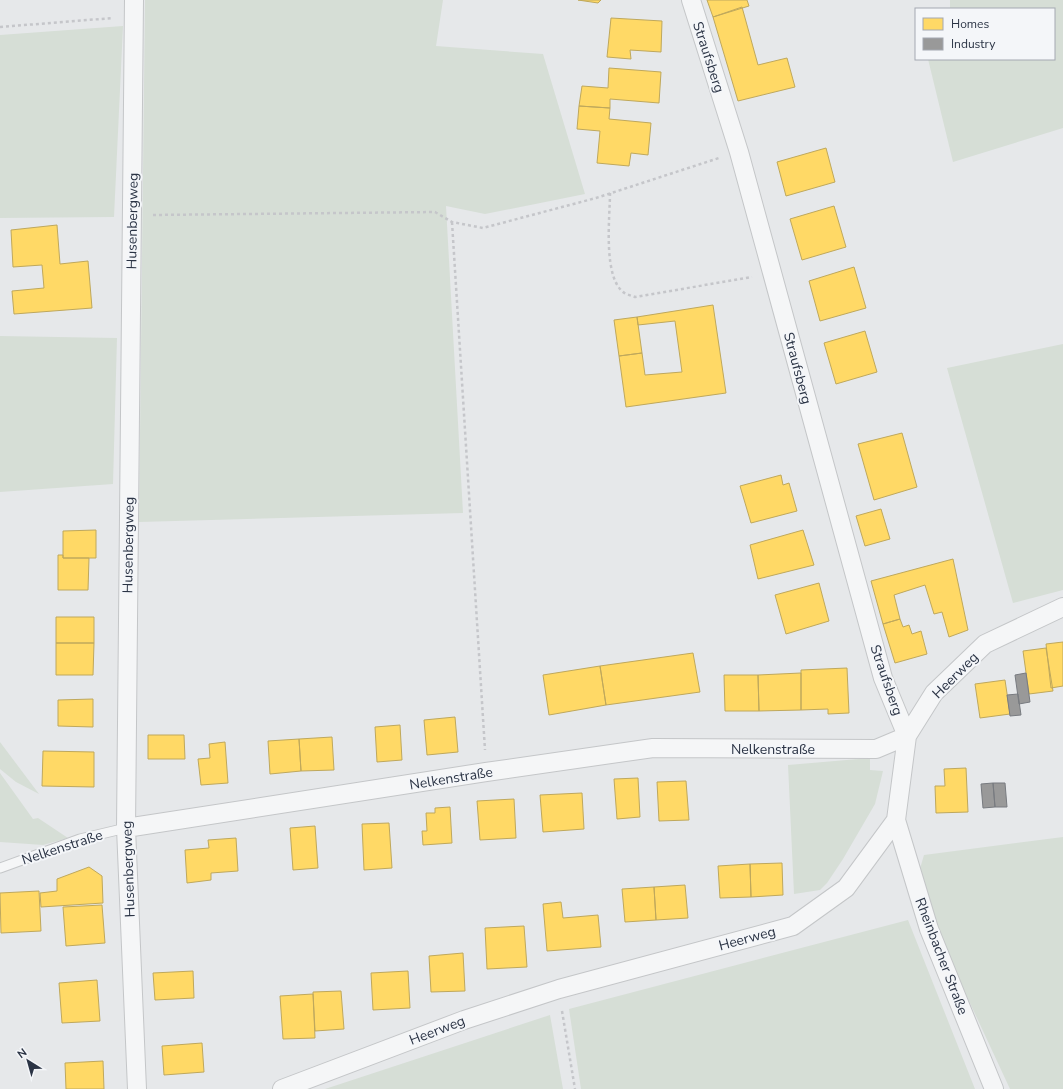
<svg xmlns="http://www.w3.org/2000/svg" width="1063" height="1089" font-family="'Nunito Sans',sans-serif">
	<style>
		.green { fill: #d6ded6 }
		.homes { fill: #ffd966; stroke: #bfa85c }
		.industry { fill: #999; stroke: #787b80 }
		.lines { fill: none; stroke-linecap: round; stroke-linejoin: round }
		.lane-casing { stroke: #c4c6c8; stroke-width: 11 }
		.street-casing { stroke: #c4c6c8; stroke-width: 20 }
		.path { stroke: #c5c6ca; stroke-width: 2.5; stroke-dasharray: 3 3; stroke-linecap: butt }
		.lane { stroke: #f5f6f7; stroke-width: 9 }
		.street { stroke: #f5f6f7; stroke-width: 18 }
		.labels { text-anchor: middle; stroke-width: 4; stroke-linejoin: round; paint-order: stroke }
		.street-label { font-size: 14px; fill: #2b3445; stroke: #f4f6f9 }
	</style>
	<rect width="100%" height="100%" fill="#e6e8ea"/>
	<!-- green -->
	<path class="green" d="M145 0H443L436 46 543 54 585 194 485 214 446 206 463 513 139 522Z
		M950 0H1063V128L953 162 928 59H1054V9H950Z
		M123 26 114 217 0 218V35Z
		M0 336 117 338 113 484 0 492Z
		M1063 344V590L1013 603 947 368Z
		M0 742 39 794 16 782 0 769Z
		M870 758V770L883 771 875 804 843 859 827 883 820 890 794 894 788 765Z
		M0 773 33 819 38 818 68 838 43 845 0 842Z
		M1063 837V1089H1010L943 945 919 872 924 855Z
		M908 920 975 1089H581L569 1009Z
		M550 1015 563 1089H325Z"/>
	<!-- homes -->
	<path class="homes" d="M578 0H601L598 3Z
		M707 0H747L749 6 713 17Z
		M742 7 758 65 787 58 795 87 738 101 713 17Z
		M611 18 662 21 661 52 630 50 631 59 607 57Z
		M609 68 661 72 659 103 610 99V108L579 106 582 86 608 88Z
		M579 106 610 108 609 119 651 123 648 155 631 153 629 166 597 163 600 131 577 129Z
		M826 148 835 182 786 196 777 162Z
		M834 206 846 247 802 260 790 219Z
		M57 225 60 264 88 261 92 308 14 314 12 291 44 288 42 265 13 267 11 230Z
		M854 267 866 308 820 321 809 281Z
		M713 305 726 393 626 407 619 356 642 353 645 375 682 372 675 321 638 325 637 317Z
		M637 317 642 353 619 356 614 320Z
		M865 331 877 372 836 384 824 343Z
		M902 433 917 487 874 500 858 444Z
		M781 475 783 485 789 483 797 511 751 523 740 486Z
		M881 509 890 539 865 546 856 516Z
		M96 530V558H63V531Z
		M803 530 814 565 758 579 750 545Z
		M58 555H63V558H89L88 590H58Z
		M953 559 968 630 949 637 942 612 934 614 925 585 894 595 900 619 883 624 871 581Z
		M819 583 829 621 786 634 775 595Z
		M56 617H94V643H56Z
		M900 619 903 627 909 625 912 634 921 631 927 654 895 663 883 624Z
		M1063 642V686L1051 688 1046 644Z
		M56 643H94L93 675H56Z
		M1046 648 1053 691 1029 694 1023 651Z
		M693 653 700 692 606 705 600 666Z
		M600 666 606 705 549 715 543 675Z
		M847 668 849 713 828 714V709L801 710V670Z
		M801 673V710L759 711 758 675Z
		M724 675H758L759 711H725Z
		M1005 680 1010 714 980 718 975 684Z
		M93 699V727L58 726V700Z
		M455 717 458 752 427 755 424 720Z
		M400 725 402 760 377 762 375 727Z
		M148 735H184L185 759H148Z
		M332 737 334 770 301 771 299 739Z
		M299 739 301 771 270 774 268 741Z
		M225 742 228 783 201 785 198 759 210 758 209 744Z
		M43 751 94 752V787L42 786Z
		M966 768 968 812 936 813 935 786H945L944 769Z
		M638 778 640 817 617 819 614 779Z
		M686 781 689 820 659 821 657 782Z
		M582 793 584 829 543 832 540 795Z
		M514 799 516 838 480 840 477 801Z
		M450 807 452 843 423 845 422 831H427L426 813H435V808Z
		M389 823 392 868 364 870 362 824Z
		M315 826 318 868 293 870 290 828Z
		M236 838 238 871 211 873V880L187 883 185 850 209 848 208 840Z
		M782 863 783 895 751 897 750 864Z
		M750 864 751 897 720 898 718 866Z
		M89 867 102 876 103 903 41 907 40 893 57 891V879Z
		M685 885 688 918 656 920 654 887Z
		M654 887 656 920 625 922 622 889Z
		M39 891 41 931 1 933 0 893Z
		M561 902 563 918 598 915 601 947 547 951 543 904Z
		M102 905 105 943 66 946 63 907Z
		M524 926 527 967 487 969 485 928Z
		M463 953 465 991 431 992 429 956Z
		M193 971 194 998 155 1000 153 973Z
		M408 971 410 1008 373 1010 371 973Z
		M97 980 100 1021 62 1023 59 983Z
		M341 991 344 1029 315 1031 313 992Z
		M313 994 315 1038 283 1039 280 996Z
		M202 1043 204 1072 164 1075 162 1046Z
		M103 1061 104 1089H66L65 1063Z"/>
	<!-- industry -->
	<path class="industry" d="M1026 673 1030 702 1019 704 1015 675Z
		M1018 694 1021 715 1010 716 1007 695Z
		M993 783H1005L1007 807H995Z
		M993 783 995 807 983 808 981 784Z"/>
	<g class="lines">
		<!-- lane casing -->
		<g class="lane-casing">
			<path id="lane" d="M0 868 80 839 126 828"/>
		</g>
		<!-- street casing -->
		<g class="street-casing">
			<path id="street" d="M134 0 126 828 137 1089
				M691 0 739 152 883 678 907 736
				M896 820 929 929 994 1089
				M126 828 486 772 653 748 876 749 907 736
				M282 1089 464 1020 559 989 793 926 846 888 896 820 907 736 934 693 985 644 1063 607"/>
		</g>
		<!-- path -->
		<path class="path" d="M0 27 113 18
			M610 193C610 217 602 281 626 294 629 295 632 296 635 297L752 277
			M153 215 435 212 452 222 483 228 596 198 719 158
			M452 222 485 750
			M562 1011 575 1089"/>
		<!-- lane -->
		<use href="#lane" class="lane"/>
		<!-- street -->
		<use href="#street" class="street"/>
	</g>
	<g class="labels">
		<!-- street labels -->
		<g class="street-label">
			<text transform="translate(709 57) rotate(72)" y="5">Straufsberg</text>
			<text transform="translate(132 221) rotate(-89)" y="5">Husenbergweg</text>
			<text transform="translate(798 368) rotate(75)" y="5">Straufsberg</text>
			<text transform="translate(128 545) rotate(-89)" y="5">Husenbergweg</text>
			<text transform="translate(955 675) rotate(-45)" y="5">Heerweg</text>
			<text transform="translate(887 680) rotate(71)" y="5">Straufsberg</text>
			<text x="773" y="754">Nelkenstraße</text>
			<text transform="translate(451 778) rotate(-9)" y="5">Nelkenstraße</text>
			<text transform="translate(62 847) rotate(-18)" y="5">Nelkenstraße</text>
			<text transform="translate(128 869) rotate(-92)" y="5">Husenbergweg</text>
			<text transform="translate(747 938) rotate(-15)" y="5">Heerweg</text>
			<text transform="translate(942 956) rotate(69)" y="5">Rheinbacher Straße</text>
			<text transform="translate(437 1030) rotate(-21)" y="5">Heerweg</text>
		</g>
	</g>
	<!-- legend -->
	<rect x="915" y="8" width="140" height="52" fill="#f4f6f9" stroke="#a4a8b1"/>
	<rect x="923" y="18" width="20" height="12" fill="#ffd966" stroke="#a4a8b1"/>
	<text x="951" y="28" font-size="12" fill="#2b3445">Homes</text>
	<rect x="923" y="38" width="20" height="12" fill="#999999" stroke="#a4a8b1"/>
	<text x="951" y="48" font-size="12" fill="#2b3445">Industry</text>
	<!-- north arrow -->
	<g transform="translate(28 1061) rotate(323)" stroke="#f4f6f9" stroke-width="3" paint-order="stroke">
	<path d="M0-3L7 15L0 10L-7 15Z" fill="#2b3445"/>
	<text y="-6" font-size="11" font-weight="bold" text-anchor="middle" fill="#2b3445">N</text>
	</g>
</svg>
